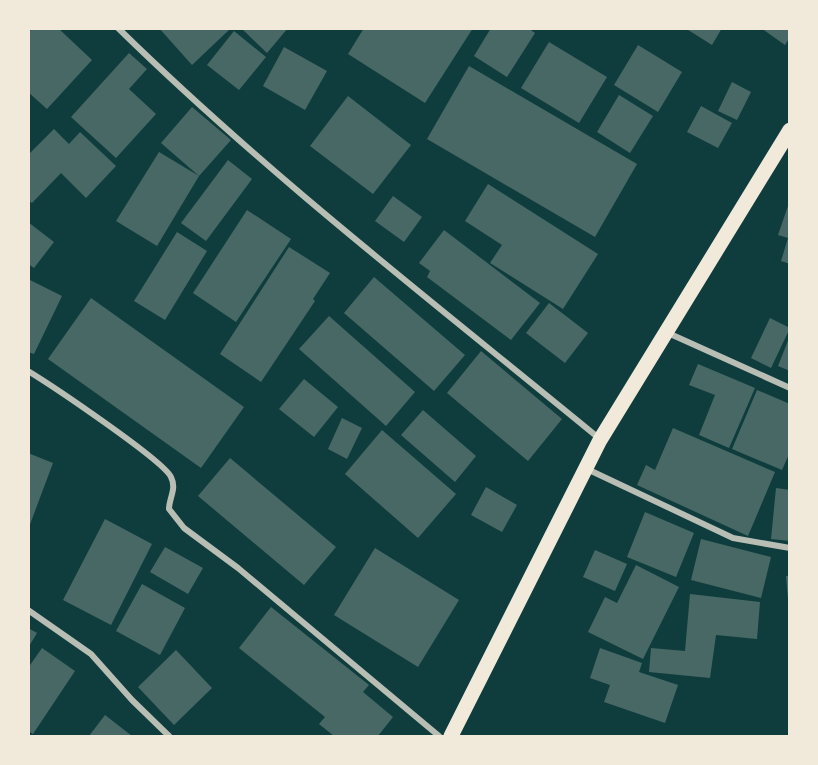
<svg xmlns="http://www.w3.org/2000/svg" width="818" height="765" font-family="Manrope,sans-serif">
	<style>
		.building { fill: #486865 }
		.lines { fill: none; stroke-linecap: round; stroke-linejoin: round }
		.minor { stroke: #b8beb3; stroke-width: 6 }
		.primary { stroke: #f1e9da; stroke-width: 15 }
	</style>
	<rect width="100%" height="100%" fill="#0f3d3e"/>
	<!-- building -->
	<path class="building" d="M33 28H58L92 60 47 109 28 92V33Z
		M159 28H231L192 65Z
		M241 28H288L267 53Z
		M364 28H473L425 103 348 54Z
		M491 28H528L535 33 507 77 474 56Z
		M685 28H722L712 45Z
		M761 28H790V37L785 45Z
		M234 31 266 57 239 90 207 65Z
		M549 42 607 77 579 123 521 88Z
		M638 45 682 72 658 112 614 85Z
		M284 47 327 71 305 110 263 86Z
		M129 53 147 69 129 89 156 114 116 158 71 117Z
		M469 66 637 164 595 237 427 139Z
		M732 82 751 92 737 120 718 111Z
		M619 95 653 116 630 153 597 132Z
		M348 96 411 145 373 194 310 146Z
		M701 106 732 123 718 148 687 132Z
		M192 107 231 140 199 176 157 246 116 221 159 152 199 176 161 143Z
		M54 129 69 144 80 132 116 166 86 198 61 173 32 203 28 200V155Z
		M228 160 252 179 206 241 181 223Z
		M488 184 598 254 563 309 490 263 502 245 465 221Z
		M393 196 422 217 404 242 375 221Z
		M789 203H790V264L781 261 788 238 778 235Z
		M247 210 291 239 236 322 193 293Z
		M28 222 54 242 34 268 28 264Z
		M444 230 540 303 511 340 427 277 430 271 419 263Z
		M177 232 207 251 165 320 134 301Z
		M289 247 330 273 313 299 315 301 261 382 220 354Z
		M374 277 465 355 434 391 344 313Z
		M28 279 62 296 34 354 28 352Z
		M91 298 244 407 201 468 48 359Z
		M549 303 588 333 565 363 526 333Z
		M329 316 415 392 386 426 299 349Z
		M770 318 790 328 771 368 751 358Z
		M789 338H790V371L778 366Z
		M481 351 562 419 528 461 447 393Z
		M698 364 755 388 729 448 699 435 715 395 689 385Z
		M304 379 338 407 314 437 279 409Z
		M757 390 790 404V452L782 470 732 449Z
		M423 410 476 456 455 482 401 435Z
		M342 418 362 428 347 459 328 449Z
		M673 428 775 472 748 536 637 485 646 465 655 470Z
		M382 430 456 494 418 538 345 474Z
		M28 453 53 463 29 527H28Z
		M230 458 336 547 304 585 198 496Z
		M486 487 517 505 502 532 471 515Z
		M776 488 790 490V541L771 539Z
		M645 512 694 533 676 577 627 557Z
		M105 519 152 544 111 625 63 600Z
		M701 539 771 557 761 598 691 580Z
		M165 547 203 568 188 594 150 572Z
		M375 548 459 600 418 667 334 615Z
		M595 550 627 564 615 591 583 577Z
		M636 565 679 587 643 659 588 632 605 597 617 603Z
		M786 576H790V599H788Z
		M142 584 185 608 160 655 116 631Z
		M690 594 760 602 757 639 716 635 710 678 649 672 651 648 685 651Z
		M271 607 369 685 363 692 393 717 378 736H334L319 724 325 717 239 648Z
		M28 628 37 633 28 648Z
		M42 648 75 671 33 734 28 731V668Z
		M600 648 642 663 639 672 678 685 665 723 604 702 610 685 590 678Z
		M176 650 212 688 174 725 138 687Z
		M105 715 132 736H89Z"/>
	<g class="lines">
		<!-- minor -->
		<path class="minor" d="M118 28C269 176 437 305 600 439
			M668 333 790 388
			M28 371C51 385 163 460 171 477 177 489 169 498 169 509L184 528 238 568 439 736
			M587 469 733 538 790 548
			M28 610 91 654 132 700 169 736"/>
		<!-- primary -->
		<path class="primary" d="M451 736 600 440 790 130"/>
	</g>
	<!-- border -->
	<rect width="818" height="765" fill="none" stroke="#f1e9da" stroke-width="60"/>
</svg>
